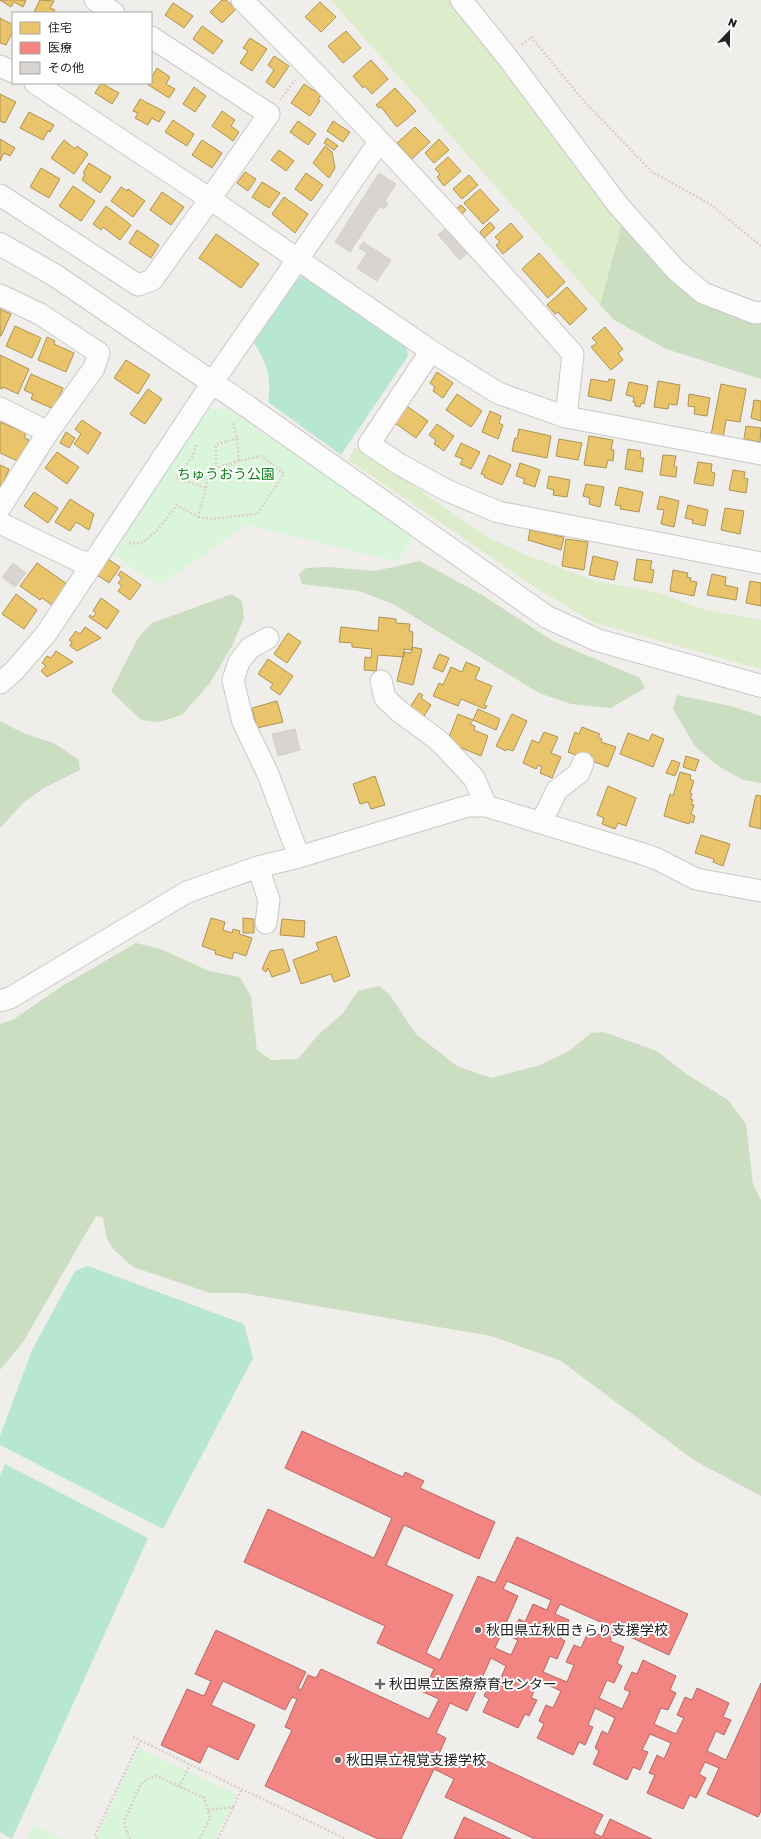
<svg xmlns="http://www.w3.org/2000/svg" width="761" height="1839" font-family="'Golos Text','Noto Sans JP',sans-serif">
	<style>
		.grass { fill: #ddeccb }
		.forest { fill: #cbdec1 }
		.park { fill: #daf5da }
		.pitch { fill: #b7e6d2 }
		.homes { fill: #e9c46a; stroke: #ad9354 }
		.health { fill: #f28482; stroke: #b46765; fill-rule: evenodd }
		.building { fill: #d7d4d2; stroke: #d3d0cc }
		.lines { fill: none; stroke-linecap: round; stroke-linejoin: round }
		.minor-casing { stroke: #c9c8c7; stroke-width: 23 }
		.tertiary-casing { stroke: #c9c8c7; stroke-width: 24 }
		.path { stroke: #dccecd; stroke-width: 2.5; stroke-dasharray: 2 2; stroke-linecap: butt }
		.minor { stroke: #fdfcfc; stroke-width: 21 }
		.tertiary { stroke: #fdfcfc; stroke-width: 22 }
		.poi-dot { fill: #6a6968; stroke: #fff; stroke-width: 1.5 }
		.labels { text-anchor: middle; stroke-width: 4; stroke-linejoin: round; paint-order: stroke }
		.park-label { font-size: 14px; fill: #0c8416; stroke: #fff }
		.poi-label { font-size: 14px; fill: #222; stroke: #fff; text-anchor: start }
	</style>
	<rect width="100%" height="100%" fill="#f0eeeb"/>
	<!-- grass -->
	<path class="grass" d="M331 0H449L481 38 622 224 600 305Z
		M355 448 384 465 484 535 521 553 596 581 660 593 698 608 761 620V669L592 622 535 587 348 460Z"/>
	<!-- forest -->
	<path class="forest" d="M622 224 655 264 701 303 761 320V379L666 349 614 320 600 305Z
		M420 561 482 595 553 641 640 678 645 688 611 708 571 704 539 693 393 604 359 591 302 584 299 574 306 568 328 567 375 571Z
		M232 594 242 601 244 618 232 646 210 683 182 715 159 722 141 720 111 691 138 638 152 623Z
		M677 695 731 706 761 716V783L743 780 715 764 695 746 673 709Z
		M0 721 23 733 54 743 79 760 80 770 44 788 24 802 0 828Z
		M136 943 161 949 209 971 240 977 251 997 257 1050 271 1060 298 1059 317 1036 343 1013 358 991 379 986 389 994 416 1034 457 1066 491 1078 540 1065 569 1051 591 1033 604 1032 657 1051 685 1073 728 1100 746 1124 753 1184 761 1200V1496L695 1461 561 1361 491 1336 243 1293H210L133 1267 112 1248 106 1236 103 1217 96 1216 23 1342 0 1370V1024L14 1019 62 986Z"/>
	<!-- park -->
	<path class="park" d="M227 408 414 536 397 562 247 525 159 586 109 552 202 410Z
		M139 1748 237 1795 216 1839H95Z
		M35 1825 63 1839H27Z"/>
	<!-- pitch -->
	<path class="pitch" d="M305 275 406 343 408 356 341 455 268 402C272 373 266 364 252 339L292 282Z
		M88 1266 244 1324 253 1358 163 1529 0 1445V1436L32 1350 75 1271Z
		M5 1464 148 1538 12 1839 0 1832V1476Z"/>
	<!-- homes -->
	<path class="homes" d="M0 0H26L23 7 14 2 11 7Z
		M40 0 54 1 50 8 55 10 53 13 34 12Z
		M222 0H226L236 9 222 23 210 12Z
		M320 2 336 17 321 32 305 17Z
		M173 3 193 16 184 28 165 15Z
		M0 18 13 25V31L6 45 0 43Z
		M202 26 223 41 213 54 193 39Z
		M346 31 361 48 343 63 328 46Z
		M250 38 267 49 252 71 240 63 248 51 243 48Z
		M274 56 289 66 274 88 266 82 274 70 268 65Z
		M371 60 388 79 372 94 365 86 363 88 353 76Z
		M157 68 170 77 166 84 175 89 169 98 147 84 151 83V78Z
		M101 83 119 93 112 104 95 93Z
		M304 84 321 95 318 100 320 101 310 116 291 103Z
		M194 87 206 96 195 112 183 104Z
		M395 88 416 111 397 127 381 107 379 108 376 105Z
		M0 94 16 102 5 123 0 121Z
		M140 99 165 112 159 122 152 118 148 125 135 118 138 113 133 111Z
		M222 111 235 120 231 126 239 132 233 141 212 126Z
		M29 112 54 125 50 132 48 131 43 140 20 128Z
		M173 120 194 134 187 146 165 132Z
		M298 121 316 134 308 145 290 132Z
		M333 121 350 132 343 142 327 131Z
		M415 127 430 142 412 159 397 143Z
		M327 138 338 146 334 150 324 143Z
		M0 139 15 148 10 156 4 153 0 161Z
		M439 139 449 150 434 163 425 153Z
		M64 140 75 149 77 146 88 154 74 174 51 158Z
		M202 140 222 153 212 168 192 155Z
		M325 146 332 152 335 168 329 178 313 163Z
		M279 150 294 161 286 171 271 160Z
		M448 157 461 171 444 186 437 177 440 174 435 169Z
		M89 163 111 177 100 193 82 180 85 174 83 173Z
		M41 168 60 179 49 198 30 187Z
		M245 172 256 179 248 191 237 183Z
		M306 173 323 185 311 201 295 189Z
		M469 175 478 185 462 199 453 189Z
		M262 182 280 193 269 208 252 197Z
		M73 186 95 201 81 221 59 206Z
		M121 187 127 191 128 189 145 201 133 217 111 201Z
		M480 189 499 210 483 224 464 203Z
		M162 192 184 207 171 225 150 210Z
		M284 197 308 214 295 233 272 214Z
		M461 205 466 210 459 217 454 211Z
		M106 206 131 225 120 240 103 227 101 230 93 224Z
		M490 222 495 228 484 238 480 232Z
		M511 223 523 237 503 254 496 245 500 242 495 237Z
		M137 230 159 245 151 258 129 243Z
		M216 234 259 264 241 288 199 258Z
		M539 253 565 282 548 298 522 269Z
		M567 287 587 309 570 325 558 312 555 314 547 305Z
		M0 309 11 314 1 336H0Z
		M15 326 41 338 32 358 6 346Z
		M605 327 623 349 618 353 623 360 611 370 591 347 597 343 592 338Z
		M47 337 55 341 54 344 74 353 66 372 38 360Z
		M0 355 29 369 18 394 3 387 2 389 0 388Z
		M126 360 150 375 138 394 114 378Z
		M437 372 453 383 443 398 433 391 435 387 430 383Z
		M31 374 63 388 54 409 31 399 33 394 24 390Z
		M591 379 608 382 609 379 615 380 611 401 588 396Z
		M658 381 680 385 677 405 669 404 668 409 654 407Z
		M629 382 648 386 644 404 641 403 640 407 635 406V402H633L634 397 626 395Z
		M721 384 746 389 740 422 726 420 723 438 711 435Z
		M148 389 162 399 145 424 130 414Z
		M457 394 482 411 471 427 446 410Z
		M689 394 710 398 707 416 694 414 695 407 688 406Z
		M754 400 761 401V421L751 418Z
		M404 404 428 421 416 438 392 421Z
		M490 411 501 416 499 423 503 425 498 439 482 432Z
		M82 420 101 433 88 454 74 444 81 434 75 429Z
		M0 422 26 433 24 438 29 440 20 462 0 453Z
		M437 424 454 436 444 451 434 444 436 440 429 435Z
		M746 426 761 428 760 442 744 439Z
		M519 429 551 436 547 458 512 451 515 438 517 439Z
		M66 432 75 438 69 448 60 443Z
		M589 436 613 440 611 450H614L613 461 608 460 606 468 584 465Z
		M559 439 582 443 578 460 556 456Z
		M461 443 480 452 471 469 460 464 463 459 455 456Z
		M628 449 641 451 640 458H644L642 472 625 469Z
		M57 452 79 467 67 484 45 468Z
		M489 455 511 465 502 485 484 477 485 475 481 474Z
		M663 455 676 456 674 466 677 467 676 477 660 475Z
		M698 462 712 464 711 472 715 473 713 486 694 483Z
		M520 463 540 470 535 487 523 483 525 479 516 476Z
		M0 465 9 469 1 488H0Z
		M733 470 745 472 744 478 748 479 746 493 729 490Z
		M549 476 570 480 567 497 553 495 554 490 547 488Z
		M586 484 604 487 600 507 589 504 590 498 583 496Z
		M619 487 643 492 639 512 620 509 621 506 615 505Z
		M34 492 58 508 48 523 24 506Z
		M660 496 679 501 674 527 661 524 664 510 657 509Z
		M70 499 94 514 89 530 76 522 70 531 55 522Z
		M688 505 708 510 705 526 692 523 693 520 685 518Z
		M725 508 744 511 740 534 721 530Z
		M530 530 564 537 561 550 528 540Z
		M566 539 588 542 584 570 562 566Z
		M593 556 618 562 614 580 589 575Z
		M108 559 120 567 109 583 97 575Z
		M637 559 652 561 650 569 654 570 652 583 634 580Z
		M37 563 67 584 52 605 42 598 40 600 20 586Z
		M673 570 688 573 687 577 691 578 690 581 697 582 694 596 670 591Z
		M121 571 141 585 130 600 118 591 122 586 118 583 122 578 118 575Z
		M712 574 726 577 725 585 738 588 736 600 707 595Z
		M750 581 761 583V606L746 603Z
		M16 594 37 610 24 629 2 614Z
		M101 598 119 611 107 629 89 617 90 615 93 617 96 613 93 611Z
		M379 617 396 619V623L410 624 409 631 413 632 412 650 404 649V657L378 655 376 671 364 670 365 657 371 658 372 649 352 647V643L339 642 341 627 378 631Z
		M85 627 101 638 77 651 70 646 72 642 69 640 76 631 80 634Z
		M288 633 301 642 287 663 274 654Z
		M412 647 422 649 413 685 397 681 404 652 411 653Z
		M56 651 73 662 47 677 41 671 46 666 42 663 47 656 51 658Z
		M439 654 449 658 443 672 433 668Z
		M268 659 293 676 280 695 270 688 273 684 258 674Z
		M466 662 480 668 475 679 492 686 484 705 487 706 485 709 461 699 458 706 433 696 439 683 443 685 451 667 462 672Z
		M419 693 423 695 421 698 431 705 422 719 408 711Z
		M277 701 283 722 257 728 252 708Z
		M478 709 500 719 496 730 473 720Z
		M458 714 473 720 470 724 475 726 474 730 488 736 481 756 447 742Z
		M512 714 527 721 513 751 507 749 506 751 496 746Z
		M582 727 600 734 598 737 602 739 601 742 616 747 608 767 568 752 575 732 579 734Z
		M544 732 558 737 551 753 561 757 552 778 540 773 542 767 538 765 536 769 523 763 532 740 539 743Z
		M628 733 649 741 652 734 664 739 653 767 620 754Z
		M686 756 699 760 695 771 683 767Z
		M672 760 680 763 675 776 666 773Z
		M680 772 691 775 690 779 694 781 690 793 692 794 690 799 693 800 691 804 694 805 691 814 695 816 693 823 690 821 689 824 664 816 670 794 673 796Z
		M375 776 385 805 371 809 368 802 360 804 353 784Z
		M608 786 636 798 626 826 618 823 615 829 602 824 604 818 597 815Z
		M756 795 761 796V829L749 826Z
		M701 835 730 844 723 866 713 862 714 859 695 853Z
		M211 918 225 922 223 930 232 933 233 929 240 931 239 934 252 938 246 956 234 952 232 959 215 954 216 951 202 946Z
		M243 918 254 919V933H243Z
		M282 919 305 921 304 937 280 935Z
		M336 936 350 976 334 982 331 974 301 984 293 960 319 950 316 943Z
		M283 949 290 971 272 977 268 968 266 972 262 969 270 951Z"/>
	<!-- health -->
	<path class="health" d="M302 1431 403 1477 405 1472 424 1481 420 1488 495 1522 479 1559 404 1525 386 1565 453 1595 426 1653 440 1660 478 1576 495 1583 517 1537 688 1614 669 1655 615 1630 610 1641 624 1647 617 1663 622 1666 614 1683 607 1680 599 1698 622 1709 630 1692 624 1689 632 1672 637 1674 643 1660 676 1676 670 1690 676 1693 668 1710 661 1708 654 1724 676 1734 684 1718 677 1715 685 1697 692 1700 697 1688 729 1703 723 1717 731 1720 724 1735 716 1731 707 1751 726 1760 761 1683V1811L758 1817 707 1794 719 1768 705 1762 699 1774 706 1778 696 1798 690 1795 683 1809 647 1793 655 1775 649 1773 657 1755 664 1759 671 1743 650 1734 642 1750 648 1752 640 1770 633 1767 627 1780 593 1764 599 1751 595 1748 602 1731 608 1734 615 1718 595 1708 588 1725 593 1727 585 1745 579 1742 573 1755 537 1738 544 1724 539 1721 546 1705 553 1708 561 1691 539 1681 531 1698 537 1700 529 1716 525 1714 518 1728 483 1712 489 1699 484 1696 492 1679 499 1682 506 1666 491 1658 467 1711 450 1703 436 1733 446 1738 439 1754 464 1766 470 1753 603 1815 594 1833 602 1837 610 1819 652 1839H535L445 1797 454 1779 434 1769 401 1839H378L265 1786 292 1730 285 1727 297 1699 292 1697 285 1710 223 1681 211 1705 255 1725 238 1760 208 1746 200 1763 161 1745 187 1689 204 1696 211 1681 195 1674 216 1630 306 1672 298 1688 301 1690 308 1675 316 1678 321 1669 429 1719 439 1699 423 1692 434 1669 377 1643 385 1626 244 1562 268 1509 374 1558 392 1518 285 1468ZM507 1581 551 1600 547 1610 533 1604 525 1622 519 1619 511 1637 518 1640 511 1655 495 1648 518 1596 503 1589ZM560 1604 605 1624 600 1635 589 1630 581 1648 574 1645 566 1662 574 1665 567 1682 543 1672 550 1656 557 1659 565 1641 561 1639 569 1620 555 1614Z
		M464 1817 511 1839H454Z"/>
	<!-- building -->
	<path class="building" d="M379 173 396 184 385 201 388 203 384 209 380 206 350 252 335 242Z
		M446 228 468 253 460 260 438 235Z
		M363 242 391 260 377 281 357 268 367 253 359 248Z
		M13 563 26 573 15 587 2 577Z
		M295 729 300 750 278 756 272 734Z"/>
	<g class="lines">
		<!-- minor casing -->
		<g class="minor-casing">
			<path id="minor" d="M95 0 114 13
				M242 0C357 113 466 233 573 354L566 417
				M461 0 508 58 618 205 676 270 703 293 755 313 761 312
				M0 66 13 72
				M35 83 210 199 431 351 498 393 566 417 761 454
				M0 195 138 285 152 280 201 212 269 114 151 37
				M0 295 40 314 99 353 94 368 48 432 0 508
				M431 351 369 444 399 464 446 490 498 512 761 563
				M0 408 48 432
				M0 523 79 561 92 563
				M268 638 250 648 239 662 233 680 243 722 268 774 299 857
				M381 681 385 698 400 712 438 740 474 778 486 806
				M0 683 14 671 46 634 212 383 379 142
				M541 823 557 790 579 773 583 763
				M258 867 269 900 266 923
				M0 1001 10 998 187 892 258 867 299 857 468 806H486L643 854 657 859 696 879 761 891"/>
		</g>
		<!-- tertiary casing -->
		<g class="tertiary-casing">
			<path id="tertiary" d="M0 244 56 276 251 409 547 617 597 640 761 686"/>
		</g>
		<!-- path -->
		<path class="path" d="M522 45 531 37 583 100 652 172 710 204 761 246
			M280 100 295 80
			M216 468V445L237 438
			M206 488 209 470 239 461
			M198 517 212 519 257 514 284 474 262 456 239 461 237 438 233 422
			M129 542C145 552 168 516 177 505L198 517 206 488 176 478 192 457 197 443
			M133 1737 346 1839
			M179 1787 190 1765
			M208 1810 234 1807
			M97 1839 95 1835 140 1741
			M130 1839 126 1830 124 1821 141 1784 148 1779 157 1776 204 1798 210 1818 200 1839
			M218 1839 242 1789"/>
		<!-- minor -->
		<use href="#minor" class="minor"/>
		<!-- tertiary -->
		<use href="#tertiary" class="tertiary"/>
	</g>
	<!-- markers -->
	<g class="poi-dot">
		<circle cx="478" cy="1630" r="4"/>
		<path d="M378 1678h4v4h4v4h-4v4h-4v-4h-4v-4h4z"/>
		<circle cx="338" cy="1760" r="4"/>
	</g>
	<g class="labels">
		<!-- park labels -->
		<g class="park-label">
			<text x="226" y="479">ちゅうおう公園</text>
		</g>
		<!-- poi labels -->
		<g class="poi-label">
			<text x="486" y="1635">秋田県立秋田きらり支援学校</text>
			<text x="389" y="1689">秋田県立医療療育センター</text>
			<text x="346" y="1765">秋田県立視覚支援学校</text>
		</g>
	</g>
	<!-- legend -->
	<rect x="12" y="12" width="140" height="72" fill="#ffffff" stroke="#a7a7a7"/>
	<rect x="20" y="22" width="20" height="12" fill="#e9c46a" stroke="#a7a7a7"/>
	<text x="48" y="32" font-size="12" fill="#222222">住宅</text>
	<rect x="20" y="42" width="20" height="12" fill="#f28482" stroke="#a7a7a7"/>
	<text x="48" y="52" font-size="12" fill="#222222">医療</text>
	<rect x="20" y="62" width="20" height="12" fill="#d7d4d2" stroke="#a7a7a7"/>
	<text x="48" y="72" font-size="12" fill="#222222">その他</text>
	<!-- north arrow -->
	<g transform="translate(729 32) rotate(22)" stroke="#ffffff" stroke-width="3" paint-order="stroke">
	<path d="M0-3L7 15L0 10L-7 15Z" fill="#222222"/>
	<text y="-6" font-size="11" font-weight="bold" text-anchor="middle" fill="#222222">N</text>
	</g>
</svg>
